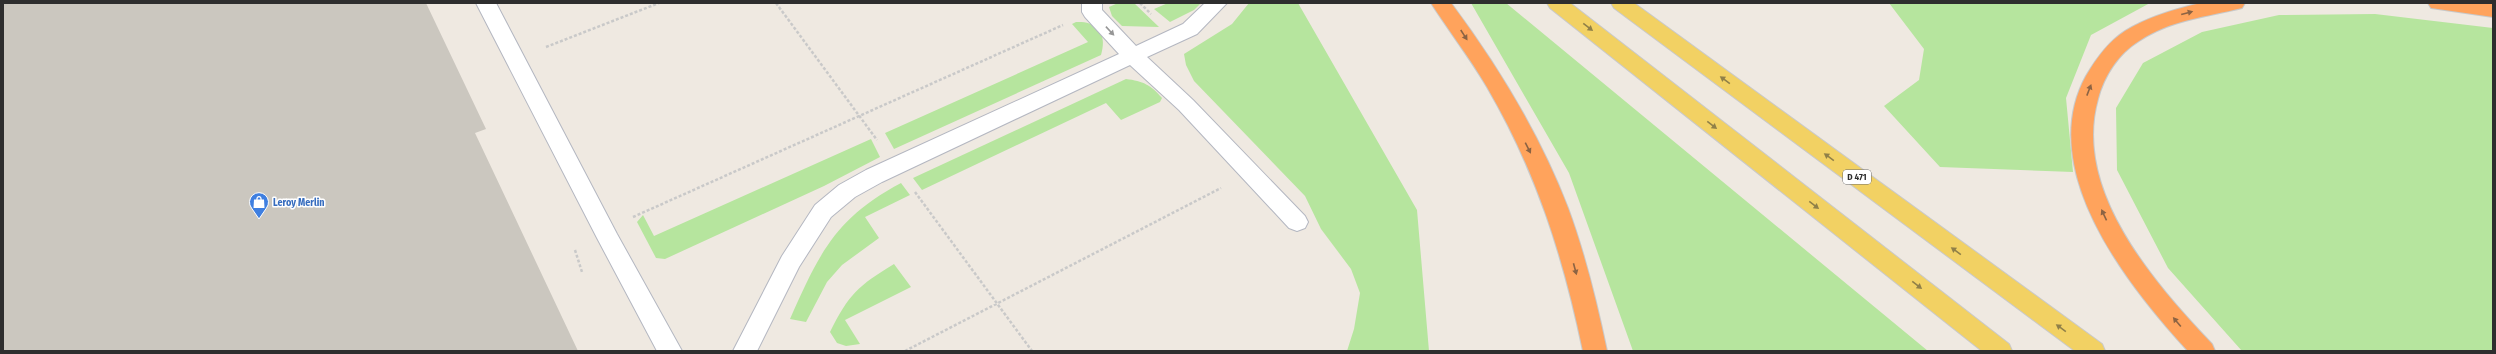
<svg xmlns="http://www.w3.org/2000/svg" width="2496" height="354" font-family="'Fira Sans Condensed',sans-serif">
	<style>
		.green { fill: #b6e59e }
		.building { fill: #cbc7bf }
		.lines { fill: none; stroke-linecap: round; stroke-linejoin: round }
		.minor-casing { stroke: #b4b7c1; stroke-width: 2 }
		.major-casing { stroke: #c9c9c9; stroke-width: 2 }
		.highway-casing { stroke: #c9c9c9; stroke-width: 2 }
		.path { stroke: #c9c9c9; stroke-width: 2.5; stroke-dasharray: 3 2; stroke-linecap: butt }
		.minor { fill: #fff; fill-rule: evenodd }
		.major { fill: #f2d163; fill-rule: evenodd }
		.highway { fill: #ffa35c; fill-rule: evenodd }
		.oneway { fill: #8c6343 }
		.oneway2 { fill: #908048 }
		.oneway3 { fill: #969696 }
		.labels { text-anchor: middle; stroke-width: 3; stroke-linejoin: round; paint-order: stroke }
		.shield { fill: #fff; stroke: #6d6d6d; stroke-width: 1 }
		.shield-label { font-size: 9px; font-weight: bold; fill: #2e2e2e }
		.shop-label { font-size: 10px; font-weight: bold; fill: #366cbe; stroke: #fff; text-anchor: start }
	</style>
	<rect width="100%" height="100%" fill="#efe9e1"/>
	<!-- green -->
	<path class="green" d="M1118 3H1134L1159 27 1122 26 1112 16 1109 7Z
		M1168 3H1201L1194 10 1170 22 1154 9Z
		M1249 3H1298L1417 210 1429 351H1347L1354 329 1360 293 1351 269 1321 229 1305 196 1194 81 1186 65 1184 54 1232 24Z
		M1471 3H1506L1928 351H1633L1569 173Z
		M1889 3H2150L2091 35 2066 98 2073 172 1940 167 1884 106 1919 80 1924 49Z
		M2375 14 2493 28V351H2242L2168 268 2117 170 2116 108 2143 63 2202 32 2279 15Z
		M1076 22C1099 21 1107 34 1101 55L894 149 885 133 1088 42 1072 24Z
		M1126 79C1143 81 1151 85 1162 98L1160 102 1121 120 1106 103 922 190 913 178Z
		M871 139 880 157 824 186 665 259 656 258 637 222 643 215 654 236Z
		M901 183 910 195 865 217 879 238 842 265 827 282 806 322 790 319C819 254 835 218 901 183Z
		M894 264 911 287 845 320 860 344 846 346 837 343 830 332C849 294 858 286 894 264Z"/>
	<!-- building -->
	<path class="building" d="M3 3H426L486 129 475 133 578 351H3Z"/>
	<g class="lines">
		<!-- minor casing -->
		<g class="minor-casing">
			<path id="minor" d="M476 3H496L617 234 682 351H657L597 238Z
				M1082 3H1102V10L1136 46 1183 24 1205 3H1227L1197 34 1147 57 1193 100 1305 216 1308 222 1305 228 1297 231 1289 228 1179 110 1130 65 882 182 855 197 831 217 799 267 757 351H733L782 256 815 205 839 185 866 170 1119 54 1085 17 1082 12Z"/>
		</g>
		<!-- major casing -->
		<g class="major-casing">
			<path id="major" d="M1547 3H1570L2009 344 2012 351H1982L1550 8Z
				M1611 3H1634L2102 344 2105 351H2075L1614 8Z"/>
		</g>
		<!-- highway casing -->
		<g class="highway-casing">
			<path id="highway" d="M1431 3H1451C1498 66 1540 135 1568 208 1585 254 1597 303 1607 351H1583C1563 255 1536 171 1487 87 1470 58 1449 31 1431 3Z
				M2201 3H2245L2242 8C2206 17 2170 20 2139 41 2118 54 2104 76 2098 99 2072 190 2154 283 2212 344L2215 351H2188C2128 286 2035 169 2086 76 2096 59 2108 42 2125 31 2148 17 2175 9 2201 3Z
				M2428 3H2493V17L2438 9 2431 8Z"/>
		</g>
		<!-- path -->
		<path class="path" d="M776 3 877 140
			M1140 3 1151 14
			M546 47 659 3
			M915 192 1032 351
			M633 217 1063 25
			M575 250 582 272
			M905 351 1221 188"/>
		<!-- minor -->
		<use href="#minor" class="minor"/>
		<!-- major -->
		<use href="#major" class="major"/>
		<!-- highway -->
		<use href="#highway" class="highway"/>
	</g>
	<!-- one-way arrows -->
	<defs><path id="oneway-solid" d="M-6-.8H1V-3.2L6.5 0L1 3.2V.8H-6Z"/></defs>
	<g class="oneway">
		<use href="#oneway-solid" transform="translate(2187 13) rotate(-15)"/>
		<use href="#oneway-solid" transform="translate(1464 35) rotate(57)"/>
		<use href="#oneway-solid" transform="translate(2089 90) rotate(-69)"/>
		<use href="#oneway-solid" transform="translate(1528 148) rotate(63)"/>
		<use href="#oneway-solid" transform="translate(2104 215) rotate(-115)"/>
		<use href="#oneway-solid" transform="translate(1575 269) rotate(75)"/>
		<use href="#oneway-solid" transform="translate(2177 322) rotate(-130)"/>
	</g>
	<g class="oneway2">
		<use href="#oneway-solid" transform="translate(1588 27) rotate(38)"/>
		<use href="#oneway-solid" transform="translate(1725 80) rotate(-144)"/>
		<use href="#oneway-solid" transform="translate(1712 125) rotate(38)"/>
		<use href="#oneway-solid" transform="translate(1829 157) rotate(-144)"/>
		<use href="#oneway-solid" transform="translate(1814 205) rotate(38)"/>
		<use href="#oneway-solid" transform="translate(1956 251) rotate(-144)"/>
		<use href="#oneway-solid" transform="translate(1917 285) rotate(38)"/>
		<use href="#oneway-solid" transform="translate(2061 328) rotate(-144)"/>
	</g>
	<use class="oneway3" href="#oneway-solid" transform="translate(1110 31) rotate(47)"/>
	<!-- icons -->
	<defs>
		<g id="shop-pin" transform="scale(1)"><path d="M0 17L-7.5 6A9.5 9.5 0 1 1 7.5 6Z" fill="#3f7fe0" stroke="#fff"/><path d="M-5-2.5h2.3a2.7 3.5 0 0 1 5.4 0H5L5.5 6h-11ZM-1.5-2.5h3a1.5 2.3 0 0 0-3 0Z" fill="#fff"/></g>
	</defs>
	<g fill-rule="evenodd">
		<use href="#shop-pin" x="259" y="202"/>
	</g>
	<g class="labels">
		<!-- shield labels -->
		<rect class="shield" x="1843" y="170" width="28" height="14" rx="3"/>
		<g class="shield-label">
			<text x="1857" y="180">D 471</text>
		</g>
		<!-- shop labels -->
		<g class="shop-label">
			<text x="273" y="206">Leroy Merlin</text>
		</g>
	</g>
	<!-- border -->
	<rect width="2496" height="354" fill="none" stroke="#2e2e2e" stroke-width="8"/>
</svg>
